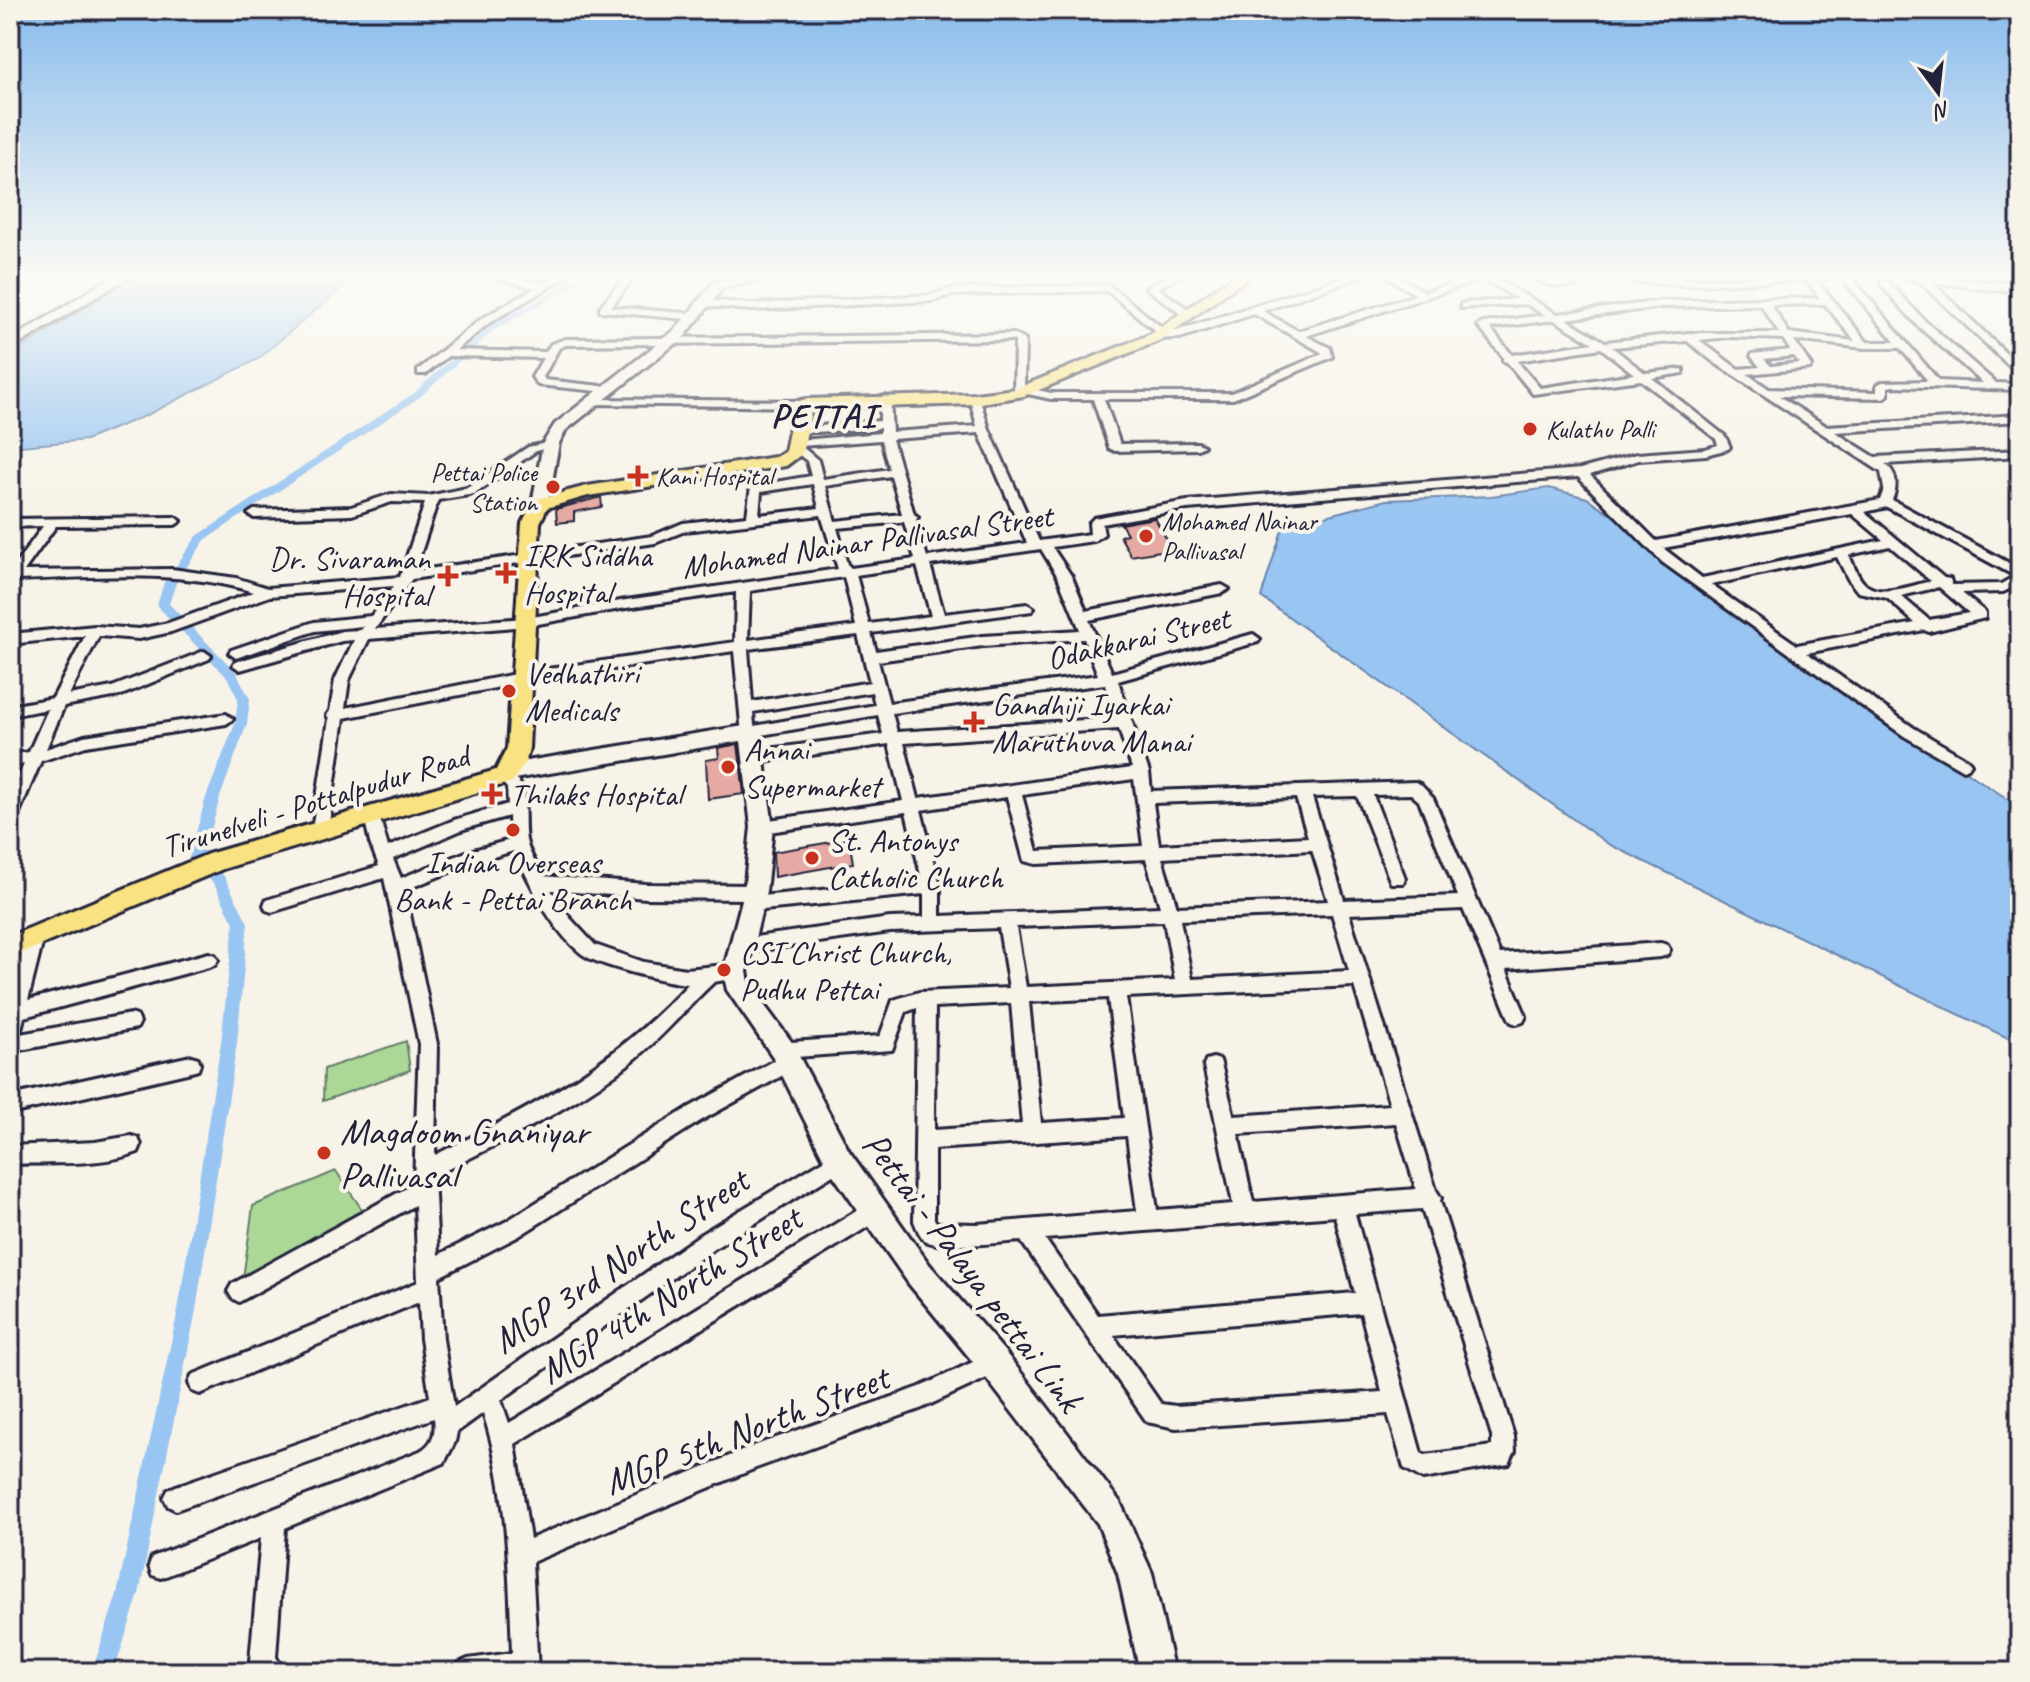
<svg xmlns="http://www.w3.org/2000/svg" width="2030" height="1682" font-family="Caveat,sans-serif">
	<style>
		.green { fill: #abd897; stroke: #667d69; stroke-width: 2 }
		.water { fill: #98c5f2; stroke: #6984a9; stroke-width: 2 }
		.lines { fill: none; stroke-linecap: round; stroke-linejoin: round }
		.canal { fill: #98c5f2; fill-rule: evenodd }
		.building { fill: #e5aaa3; stroke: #22223b; stroke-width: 2 }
		.street-casing { stroke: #22223b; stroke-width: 6 }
		.secondary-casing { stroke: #22223b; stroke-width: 6 }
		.primary-casing { stroke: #22223b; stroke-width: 6 }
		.street { fill: #f7f3e8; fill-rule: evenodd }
		.secondary { fill: #f7f3e8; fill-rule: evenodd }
		.primary { fill: #f8e281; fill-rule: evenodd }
		.poi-dot { fill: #c8321e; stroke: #f7f3e8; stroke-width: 3 }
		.labels { text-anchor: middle; stroke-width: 8; stroke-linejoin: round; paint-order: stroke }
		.far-poi-label { font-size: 26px; fill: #22223b; stroke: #f7f3e8; text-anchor: start }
		.street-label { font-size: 32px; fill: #22223b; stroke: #f7f3e8 }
		.poi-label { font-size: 32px; fill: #22223b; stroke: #f7f3e8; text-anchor: start }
		.far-district-label { font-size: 34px; font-weight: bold; letter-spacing: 2px; fill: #22223b; stroke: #f7f3e8 }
		.near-poi-label { font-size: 38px; fill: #22223b; stroke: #f7f3e8; text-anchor: start }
		.near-street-label { font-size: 38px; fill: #22223b; stroke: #f7f3e8 }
	</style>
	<rect width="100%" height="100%" fill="#f7f3e8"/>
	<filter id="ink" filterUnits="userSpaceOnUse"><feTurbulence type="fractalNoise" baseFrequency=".0125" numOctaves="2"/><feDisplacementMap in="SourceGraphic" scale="16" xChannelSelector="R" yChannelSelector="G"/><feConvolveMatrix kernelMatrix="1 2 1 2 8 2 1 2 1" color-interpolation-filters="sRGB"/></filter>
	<g filter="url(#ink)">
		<!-- green -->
		<path class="green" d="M406 1041 410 1070 323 1101 324 1069Z
			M336 1171 367 1217 242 1286 253 1206Z"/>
		<!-- water -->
		<path class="water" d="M134 276H356L258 359 147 415 86 440 10 447V356Z
			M1549 488 1587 498 1622 522 1705 594 1810 670 2020 807V1044L1608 844 1261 597 1283 527 1386 500 1491 496Z"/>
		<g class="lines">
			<!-- canal -->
			<path class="canal" d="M582 276H592L494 330 420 397 205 540 176 583 169 604 236 672 250 699 247 724 220 797 204 856 224 876 248 923 237 1043 196 1310 139 1594 114 1672H92L117 1594 178 1310 221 1043 234 923 214 884 189 858 206 797 235 724 238 699 227 677 159 608 157 605 164 583 197 536 414 393 488 326Z"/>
		</g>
		<!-- building -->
		<path class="building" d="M601 497 602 507 574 512V521L557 523 556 509Z
			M1155 518 1172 549 1131 556 1120 536 1127 534 1121 524Z
			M738 744 744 794 708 799 706 760 719 758 718 748Z
			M849 839 853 863 774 877 773 852Z"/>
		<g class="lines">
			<!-- street casing -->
			<g class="street-casing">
				<path id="street" d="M486 276H505L543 283 556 276H568L489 323 456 350 546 352 551 344 565 339 1014 334 1025 340 1024 387 1051 393H1231L1322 354 1321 352 1254 314 1180 338 1152 339V335L1159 334 1107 291 951 295 933 301 751 310 707 306 702 303 707 300 751 304 932 295 950 289 1109 285 1169 333 1349 276H1363L1263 311 1298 331 1416 295 1386 276H1398L1425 292 1476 276H1492L1557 314 1663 301 1820 298 1806 280 1685 285 1590 279C1575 290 1544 287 1529 276H1541L1550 280 1581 276H1650L1685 279 1850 276 1939 381 1983 383 1919 327 1881 285V281H1887L1927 323 1996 383 2020 384V390L1893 386 1888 387V395L1883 398 1779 396 1826 426 2020 415V421L1835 432 1875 457 2020 450V456L1885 464C1897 472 1898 487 1892 500L2020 569V584L2003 592 1962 593 1985 612V618L1929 632 1924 630 1807 653 1914 728 1968 760 1971 764 1968 768 1963 770 1904 736 1662 562 1578 477 1187 509 1102 524 1104 534 1094 541 1052 547 1072 577 1086 611 1222 585 1229 589 1222 593 1089 620 1112 673 1253 634 1260 639 1258 642 1118 681 1149 772 1151 791 1415 782 1420 784 1433 798 1500 954 1661 943 1667 945 1670 950 1667 955 1661 957 1506 969 1526 1016 1523 1022 1517 1024 1511 1022 1508 1016 1463 909 1349 914 1436 1190 1441 1198 1440 1201 1514 1436 1515 1451 1509 1464 1423 1479 1404 1468 1388 1414 1176 1428 1147 1422 1021 1241C1003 1242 934 1251 923 1239 919 1234 916 1226 914 1221L917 1008 906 1012 892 1050 796 1057 798 1062 796 1068 702 1120 519 1236 439 1277 443 1339 454 1407 701 1234 839 1151 846 1153 849 1160 846 1167 715 1248 501 1400 509 1423 868 1204 875 1201 882 1204 885 1211 882 1218 515 1444 530 1539 756 1445 920 1387 994 1352 1002 1355 1005 1363 1002 1371 920 1409 756 1468 532 1562 538 1672H455L459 1663 468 1659 512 1653C509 1574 508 1489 483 1413L457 1432 455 1442 444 1463 285 1528 276 1657 285 1672H256L250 1661 261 1538 161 1578 152 1575 149 1566 152 1557 420 1451C433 1444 436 1433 434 1418L176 1510 168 1506 164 1498 168 1490 176 1486 430 1397 421 1339 419 1302 200 1394 192 1391 189 1383 192 1375 418 1282 415 1205 246 1298 239 1302 232 1298 228 1291 232 1284 414 1184 419 1044 384 878 272 912 266 910 264 905 266 900 379 866 370 843 364 816 366 812H378L388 847 454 820 508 804 507 788 496 776 504 770C532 780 522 816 526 840 528 852 537 865 543 876L646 884 755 885 761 887 763 892 761 896 922 880 906 812 762 833 756 831 754 827 756 823 762 821 903 801 889 744 753 763 748 761 745 757 748 753 753 751 883 734 878 715 750 737 742 735 734 651 520 683 344 718 328 830 326 834H314L312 830 329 719 327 715 330 711 335 680 354 640 342 641 240 670 233 665 235 662 342 631 360 630 363 626 315 631 236 658 229 653 231 650 314 622 371 616 394 586 270 596 171 632 139 639 99 636 69 695 112 687 204 651 211 656 209 659 119 696 64 706 46 749 84 736 226 714 233 719 226 724 86 746 41 761 18 815 10 821V797L24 764 10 767V755L29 752 48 709 10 716V706L53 698 85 636 10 644V634L95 626 139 629 168 623 254 592C177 569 97 577 18 580L10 585V572L43 526 10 527V519L175 517 181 521 175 525 56 526 24 571 172 569 236 578 268 588 400 577 425 503 392 502 352 515 254 518 248 514 254 510 351 507 391 494 428 496 467 488 528 447 555 441V445L536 451 475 494 438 500 415 571 652 536 683 523 747 516 751 486 811 476 807 461 789 447 792 441 880 433V428L800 433 794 430 796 428 880 421V399L885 396 890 399 892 432 977 426 970 399 979 397 989 429 1039 541 1090 534 1089 523 1094 518 1187 501 1581 469 1637 454 1705 449 1718 445 1716 439 1641 380 1533 394 1507 362 1503 361V357L1478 326 1483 323 1545 315 1526 304 1461 308V304L1465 303 1517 299 1484 279 1306 336 1330 348 1332 357 1233 399H1104L1120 444 1198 443 1204 446 1198 449 1115 451 1109 448 1093 399H1051L1023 393 1014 395 1015 341 1012 340 566 345 559 348 543 377 545 380 611 387 612 389 607 392 538 385 532 377 543 358 448 356 426 374H418V370L481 319 535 288ZM1841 277 1842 278 1895 342H1867L1816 280ZM1825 304 1855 341 1789 333 1771 305ZM1761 305 1779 333H1688L1605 342 1566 319 1663 307ZM1554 320 1593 343 1512 355 1490 328ZM1729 337 1783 339 1790 350 1752 354 1751 356 1760 367 1738 369 1699 340ZM1794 340 1864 348H1900L1928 381 1882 382 1877 385V392L1769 389 1747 374 1810 368 1811 366ZM1687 341 1715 363 1881 472 1884 489 1880 500 1656 541 1590 475 1639 460 1706 455 1728 449 1730 447 1725 436 1652 378 1683 373V369L1645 373 1612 347ZM1601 348 1634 374 1540 388 1517 361ZM1794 356 1799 363 1771 366 1764 359ZM979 433 1027 543 927 557 916 520 918 517 914 514 892 439ZM881 440 889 469 823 479 818 460 801 446ZM891 476 902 514 835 521 825 486ZM813 484 819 508 759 515 761 492ZM1887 507 2015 576 2001 584 1952 585 1950 579 1944 578 1865 512ZM1852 514 1883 540 1702 578 1663 548ZM821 515 838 569 626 600 527 618 375 629 412 579 655 543 685 531ZM904 522 915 559 851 568 847 564 837 528ZM1890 546 1931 581C1913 585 1879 599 1864 583 1857 576 1853 564 1849 555ZM1041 549 1058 577 1080 630 983 636 876 651 871 633 1032 611 1034 608 1027 604 944 614 930 565ZM1837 557 1848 579 1858 592 1887 598 1915 623 1797 645 1711 585ZM917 566 931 616 869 624 856 575ZM844 577 856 626 748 640 750 591ZM1939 587 1969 613 1929 620 1901 596ZM736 592 735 642 520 673 345 708 349 680 369 639 527 626 626 608ZM858 635 870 682 752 702 748 649ZM1084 639 1098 675 889 703 878 661 983 646ZM1105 684 1116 718 897 732 892 713ZM872 692 875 705 754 726 753 712ZM1119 729 1132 768 918 798 904 743ZM1134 779 1143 846 1037 851 1022 795ZM1411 794 1419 801 1458 896 1344 900 1312 797 1357 796 1389 878 1391 883H1403L1405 878 1373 795ZM1007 797 1024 861 1036 864 1146 859 1160 907 940 916V886L921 810ZM1296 798 1308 837 1159 845 1153 803ZM509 816 510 840 466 852 401 878 393 859 464 829ZM1312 850 1328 901 1177 907 1162 858ZM514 851C532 886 550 929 582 954 598 966 666 982 688 984 614 1065 532 1108 435 1155L437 1044 405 890 475 862ZM551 890 646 898 748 899 745 904 747 909 753 911 924 894V917L890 918 741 939 735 941 732 946 735 951 741 953 890 932 999 928 1009 988 919 992 893 1000 880 1036 776 1043 773 1049 776 1055 781 1057 688 1108 505 1222 438 1255 434 1176C503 1141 575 1108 635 1059 664 1036 687 1007 714 982L741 977 744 972 741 967 735 964 686 969 644 962 595 945 570 918ZM1332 914 1349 971 1192 979 1180 920ZM1164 921 1175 980 1026 987 1016 927ZM1354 986 1390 1105 1234 1116 1220 1060 1213 1058 1206 1060 1204 1066 1233 1204 1157 1210 1126 997ZM1108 998 1124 1118 1041 1123 1029 1002ZM1011 1003 1022 1124 934 1130 935 1007ZM1396 1123 1416 1189 1253 1202 1238 1134ZM1127 1136 1137 1211 977 1224 937 1223 934 1219V1149ZM1422 1209 1492 1436V1446L1425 1455 1421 1453 1355 1214ZM1335 1216 1355 1293 1098 1315 1045 1239ZM1361 1313 1382 1392 1176 1406 1161 1404 1113 1335Z
					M625 276H635L611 307 696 314 701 317 696 320 600 311V307Z
					M1169 276H1181L1158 288 1192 312V316H1184L1146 288Z
					M1901 276 2020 284V290H1991L1932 282 2020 367V376L1919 281Z
					M593 399 807 401 813 404 807 407 589 404 587 402Z
					M35 929 41 931 44 936 28 1000 209 953 215 955 218 960 215 965 209 967 24 1017 20 1034 131 1014 137 1016 140 1022 137 1028 10 1052V1001L26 936 29 931Z
					M191 1056 198 1058 200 1064 198 1070 191 1072 10 1114V1096Z
					M131 1136 138 1138 141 1145 138 1152C100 1167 51 1162 10 1164V1146L95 1142Z"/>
			</g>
			<!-- secondary casing -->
			<g class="secondary-casing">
				<path id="secondary" d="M114 276H130L10 350V340Z
					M747 276H775L723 288 685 336 566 430 559 443 548 504 540 509 534 508 532 504 543 443 555 424 675 330 714 282Z
					M750 725 760 732 773 827 766 892 747 972 750 986 791 1041 849 1151 929 1264 1005 1352 1120 1502 1152 1573 1174 1672H1140L1118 1574 1098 1524 983 1374 909 1284 829 1169 773 1057 727 990 723 972 744 892 751 827 741 741 508 780 498 772 508 764Z"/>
			</g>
			<!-- primary casing -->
			<g class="primary-casing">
				<path id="primary" d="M1234 276H1250L1161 340 1024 396 975 404 812 409 802 454 786 466 588 496 547 508 540 523 529 748 526 761 512 782 223 869 10 958V936L208 854 496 770 507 748 522 523 534 500 587 486 775 457 785 452 792 415 801 400 807 399 975 394 1015 389 1151 334Z"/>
			</g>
			<!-- street -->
			<use href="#street" class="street"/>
			<!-- secondary -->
			<use href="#secondary" class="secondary"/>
			<!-- primary -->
			<use href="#primary" class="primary"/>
		</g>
	</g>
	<!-- sky -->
	<linearGradient id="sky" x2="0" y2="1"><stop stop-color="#88bbec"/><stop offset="0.54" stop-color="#fbfaf5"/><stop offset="1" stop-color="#fbfaf5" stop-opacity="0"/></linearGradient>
	<rect width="2030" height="511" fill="url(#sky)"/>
	<!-- markers -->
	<g class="poi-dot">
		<circle cx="1530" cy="429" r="8"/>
		<path d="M634 464h8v8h8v8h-8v8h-8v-8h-8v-8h8z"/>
		<circle cx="553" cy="487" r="8"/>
		<circle cx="1146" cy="536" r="8"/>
		<path d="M502 561h8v8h8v8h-8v8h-8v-8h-8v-8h8z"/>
		<path d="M444 564h8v8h8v8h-8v8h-8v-8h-8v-8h8z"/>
		<circle cx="509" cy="691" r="8"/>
		<path d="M970 710h8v8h8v8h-8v8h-8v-8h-8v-8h8z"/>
		<circle cx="728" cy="767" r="8"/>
		<path d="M488 782h8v8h8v8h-8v8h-8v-8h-8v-8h8z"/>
		<circle cx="513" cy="830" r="8"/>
		<circle cx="812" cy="858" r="8"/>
		<circle cx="724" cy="970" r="8"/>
		<circle cx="324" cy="1153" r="8"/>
	</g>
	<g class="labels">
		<!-- far-poi labels -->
		<g class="far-poi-label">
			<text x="1546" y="438">Kulathu Palli</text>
			<text x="537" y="481" text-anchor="end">Pettai Police<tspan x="537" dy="30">Station</tspan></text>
			<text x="656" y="485">Kani Hospital</text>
			<text x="1162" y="530">Mohamed Nainar<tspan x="1162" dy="30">Pallivasal</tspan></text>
		</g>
		<!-- street labels -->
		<g class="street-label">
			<text transform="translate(867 541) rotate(-8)" y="11">Mohamed Nainar Pallivasal Street</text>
			<text transform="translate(1138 638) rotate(-13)" y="11">Odakkarai Street</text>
			<text transform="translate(315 801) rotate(-17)" y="11">Tirunelveli - Pottalpudur Road</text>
		</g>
		<!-- poi labels -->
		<g class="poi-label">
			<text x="524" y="566">IRK Siddha<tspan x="524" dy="37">Hospital</tspan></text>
			<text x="430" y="569" text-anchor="end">Dr. Sivaraman<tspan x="430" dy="37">Hospital</tspan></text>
			<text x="525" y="684">Vedhathiri<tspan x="525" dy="37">Medicals</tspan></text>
			<text x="992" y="715">Gandhiji Iyarkai<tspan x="992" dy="37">Maruthuva Manai</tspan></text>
			<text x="744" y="760">Annai<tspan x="744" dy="37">Supermarket</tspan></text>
			<text x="510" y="805">Thilaks Hospital</text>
			<text x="828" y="851">St. Antonys<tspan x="828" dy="37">Catholic Church</tspan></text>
			<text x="513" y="873" text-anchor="middle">Indian Overseas<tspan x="513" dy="37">Bank - Pettai Branch</tspan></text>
			<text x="740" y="963">CSI Christ Church,<tspan x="740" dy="37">Pudhu Pettai</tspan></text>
		</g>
		<!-- far-district labels -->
		<g class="far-district-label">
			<text x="824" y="427">PETTAI</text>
		</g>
		<!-- near-poi labels -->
		<g class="near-poi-label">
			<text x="340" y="1144">Magdoom Gnaniyar<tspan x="340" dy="44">Pallivasal</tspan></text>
		</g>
		<!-- near-street labels -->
		<g class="near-street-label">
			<text transform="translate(620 1260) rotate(-34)" y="13">MGP 3rd North Street</text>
			<text transform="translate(973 1271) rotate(53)" y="13">Pettai - Palaya pettai Link</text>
			<text transform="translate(670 1294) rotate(-32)" y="13">MGP 4th North Street</text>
			<text transform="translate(746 1429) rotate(-21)" y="13">MGP 5th North Street</text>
		</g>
	</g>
	<!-- margin -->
	<rect width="2030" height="1682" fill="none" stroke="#f7f3e8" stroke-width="40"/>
	<rect x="20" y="20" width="1990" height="1642" fill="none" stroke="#22223b" stroke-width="3" filter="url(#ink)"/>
	<!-- north arrow -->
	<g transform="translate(1938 92) rotate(165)" stroke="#f7f3e8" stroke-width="6" paint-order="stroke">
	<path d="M0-6L14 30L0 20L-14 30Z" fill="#22223b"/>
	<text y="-12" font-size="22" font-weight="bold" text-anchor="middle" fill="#22223b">N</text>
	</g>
</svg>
